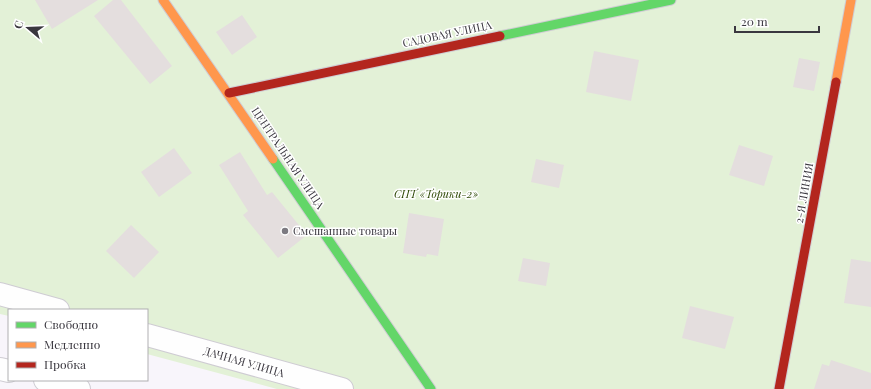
<svg xmlns="http://www.w3.org/2000/svg" width="871" height="389" font-family="'Playfair Display',serif">
	<style>
		.green { fill: #e3f1d7 }
		.building { fill: #e4dede }
		.lines { fill: none; stroke-linecap: round; stroke-linejoin: round }
		.street-casing { stroke: #cfccd3; stroke-width: 24 }
		.fast-casing { stroke: #cfccd3; stroke-width: 11 }
		.slow-casing { stroke: #cfccd3; stroke-width: 11 }
		.jam-casing { stroke: #cfccd3; stroke-width: 11 }
		.street { stroke: #fefefe; stroke-width: 22 }
		.fast { stroke: #63d668; stroke-width: 9 }
		.slow { stroke: #ff974d; stroke-width: 9 }
		.jam { stroke: #b3261e; stroke-width: 9 }
		.poi-dot { fill: #7c7a81; stroke: #fff; stroke-width: 1.5 }
		.labels { text-anchor: middle; stroke-width: 3; stroke-linejoin: round; paint-order: stroke }
		.street-label { font-size: 11px; fill: #3a373f; stroke: #fff }
		.park-label { font-size: 11px; font-style: italic; fill: #2b4703; stroke: #fff }
		.poi-label { font-size: 11px; fill: #3a373f; stroke: #fff; text-anchor: start }
	</style>
	<rect width="100%" height="100%" fill="#f8f5fb"/>
	<!-- green -->
	<path class="green" d="M0 0H871V389H277L147 354V310H9V316L0 314Z"/>
	<!-- building -->
	<path class="building" d="M35 0H98L52 29Z
		M113 0H121L172 66 150 84 94 16Z
		M242 15 257 37 232 55 216 32Z
		M594 51 639 60 631 101 586 92Z
		M799 58 820 62 814 91 793 87Z
		M739 145 773 156 764 186 729 175Z
		M174 148 192 173 159 197 141 172Z
		M240 152 267 195 272 192 307 235 278 258 243 215 248 211 219 165Z
		M536 159 564 165 559 188 531 182Z
		M409 213 444 219 438 256 427 254 426 257 403 253Z
		M131 225 159 252 134 278 106 251Z
		M523 258 550 263 546 286 518 281Z
		M851 259 871 262V307L844 303Z
		M690 306 734 317 725 349 682 338Z
		M831 360 871 373V389H814L822 364 829 366Z"/>
	<g class="lines">
		<!-- street casing -->
		<g class="street-casing">
			<path id="street" d="M0 294 58 310
				M147 335 342 389
				M0 369 9 371
				M45 380 79 389"/>
		</g>
		<!-- fast casing -->
		<g class="fast-casing">
			<path id="fast" d="M500 36 671 0
				M273 159 431 389"/>
		</g>
		<!-- slow casing -->
		<g class="slow-casing">
			<path id="slow" d="M163 0 273 159
				M836 82 851 0"/>
		</g>
		<!-- jam casing -->
		<g class="jam-casing">
			<path id="jam" d="M229 93 500 36
				M779 389 836 82"/>
		</g>
		<!-- street -->
		<use href="#street" class="street"/>
		<!-- fast -->
		<use href="#fast" class="fast"/>
		<!-- slow -->
		<use href="#slow" class="slow"/>
		<!-- jam -->
		<use href="#jam" class="jam"/>
	</g>
	<!-- markers -->
	<circle class="poi-dot" cx="285" cy="231" r="4"/>
	<g class="labels">
		<!-- street labels -->
		<g class="street-label">
			<text transform="translate(447 34) rotate(-12)" y="4">САДОВАЯ УЛИЦА</text>
			<text transform="translate(288 158) rotate(56)" y="4">ЦЕНТРАЛЬНАЯ УЛИЦА</text>
			<text transform="translate(804 193) rotate(-80)" y="4">2-Я ЛИНИЯ</text>
			<text transform="translate(244 362) rotate(16)" y="4">ДАЧНАЯ УЛИЦА</text>
		</g>
		<!-- park labels -->
		<g class="park-label">
			<text x="436" y="198">СНТ «Торики-2»</text>
		</g>
		<!-- poi labels -->
		<g class="poi-label">
			<text x="293" y="235">Смешанные товары</text>
		</g>
	</g>
	<!-- legend -->
	<rect x="8" y="309" width="140" height="72" fill="#ffffff" stroke="#b0afb2"/>
	<rect x="16" y="322" width="20" height="6" fill="#63d668" stroke="#b0afb2"/>
	<text x="44" y="329" font-size="12" fill="#3a373f">Свободно</text>
	<rect x="16" y="342" width="20" height="6" fill="#ff974d" stroke="#b0afb2"/>
	<text x="44" y="349" font-size="12" fill="#3a373f">Медленно</text>
	<rect x="16" y="362" width="20" height="6" fill="#b3261e" stroke="#b0afb2"/>
	<text x="44" y="369" font-size="12" fill="#3a373f">Пробка</text>
	<!-- north arrow -->
	<g transform="translate(28 28) rotate(289)" stroke="#ffffff" stroke-width="3" paint-order="stroke">
	<path d="M0-3L7 15L0 10L-7 15Z" fill="#3a373f"/>
	<text y="-6" font-size="11" font-weight="bold" text-anchor="middle" fill="#3a373f">С</text>
	</g>
	<!-- scale -->
	<path d="M735 26v6h84v-6" fill="none" stroke="#3a373f" stroke-width="2"/>
	<text x="741" y="26" font-size="12" fill="#3a373f" stroke="#ffffff" stroke-width="3" paint-order="stroke">20 m</text>
</svg>
